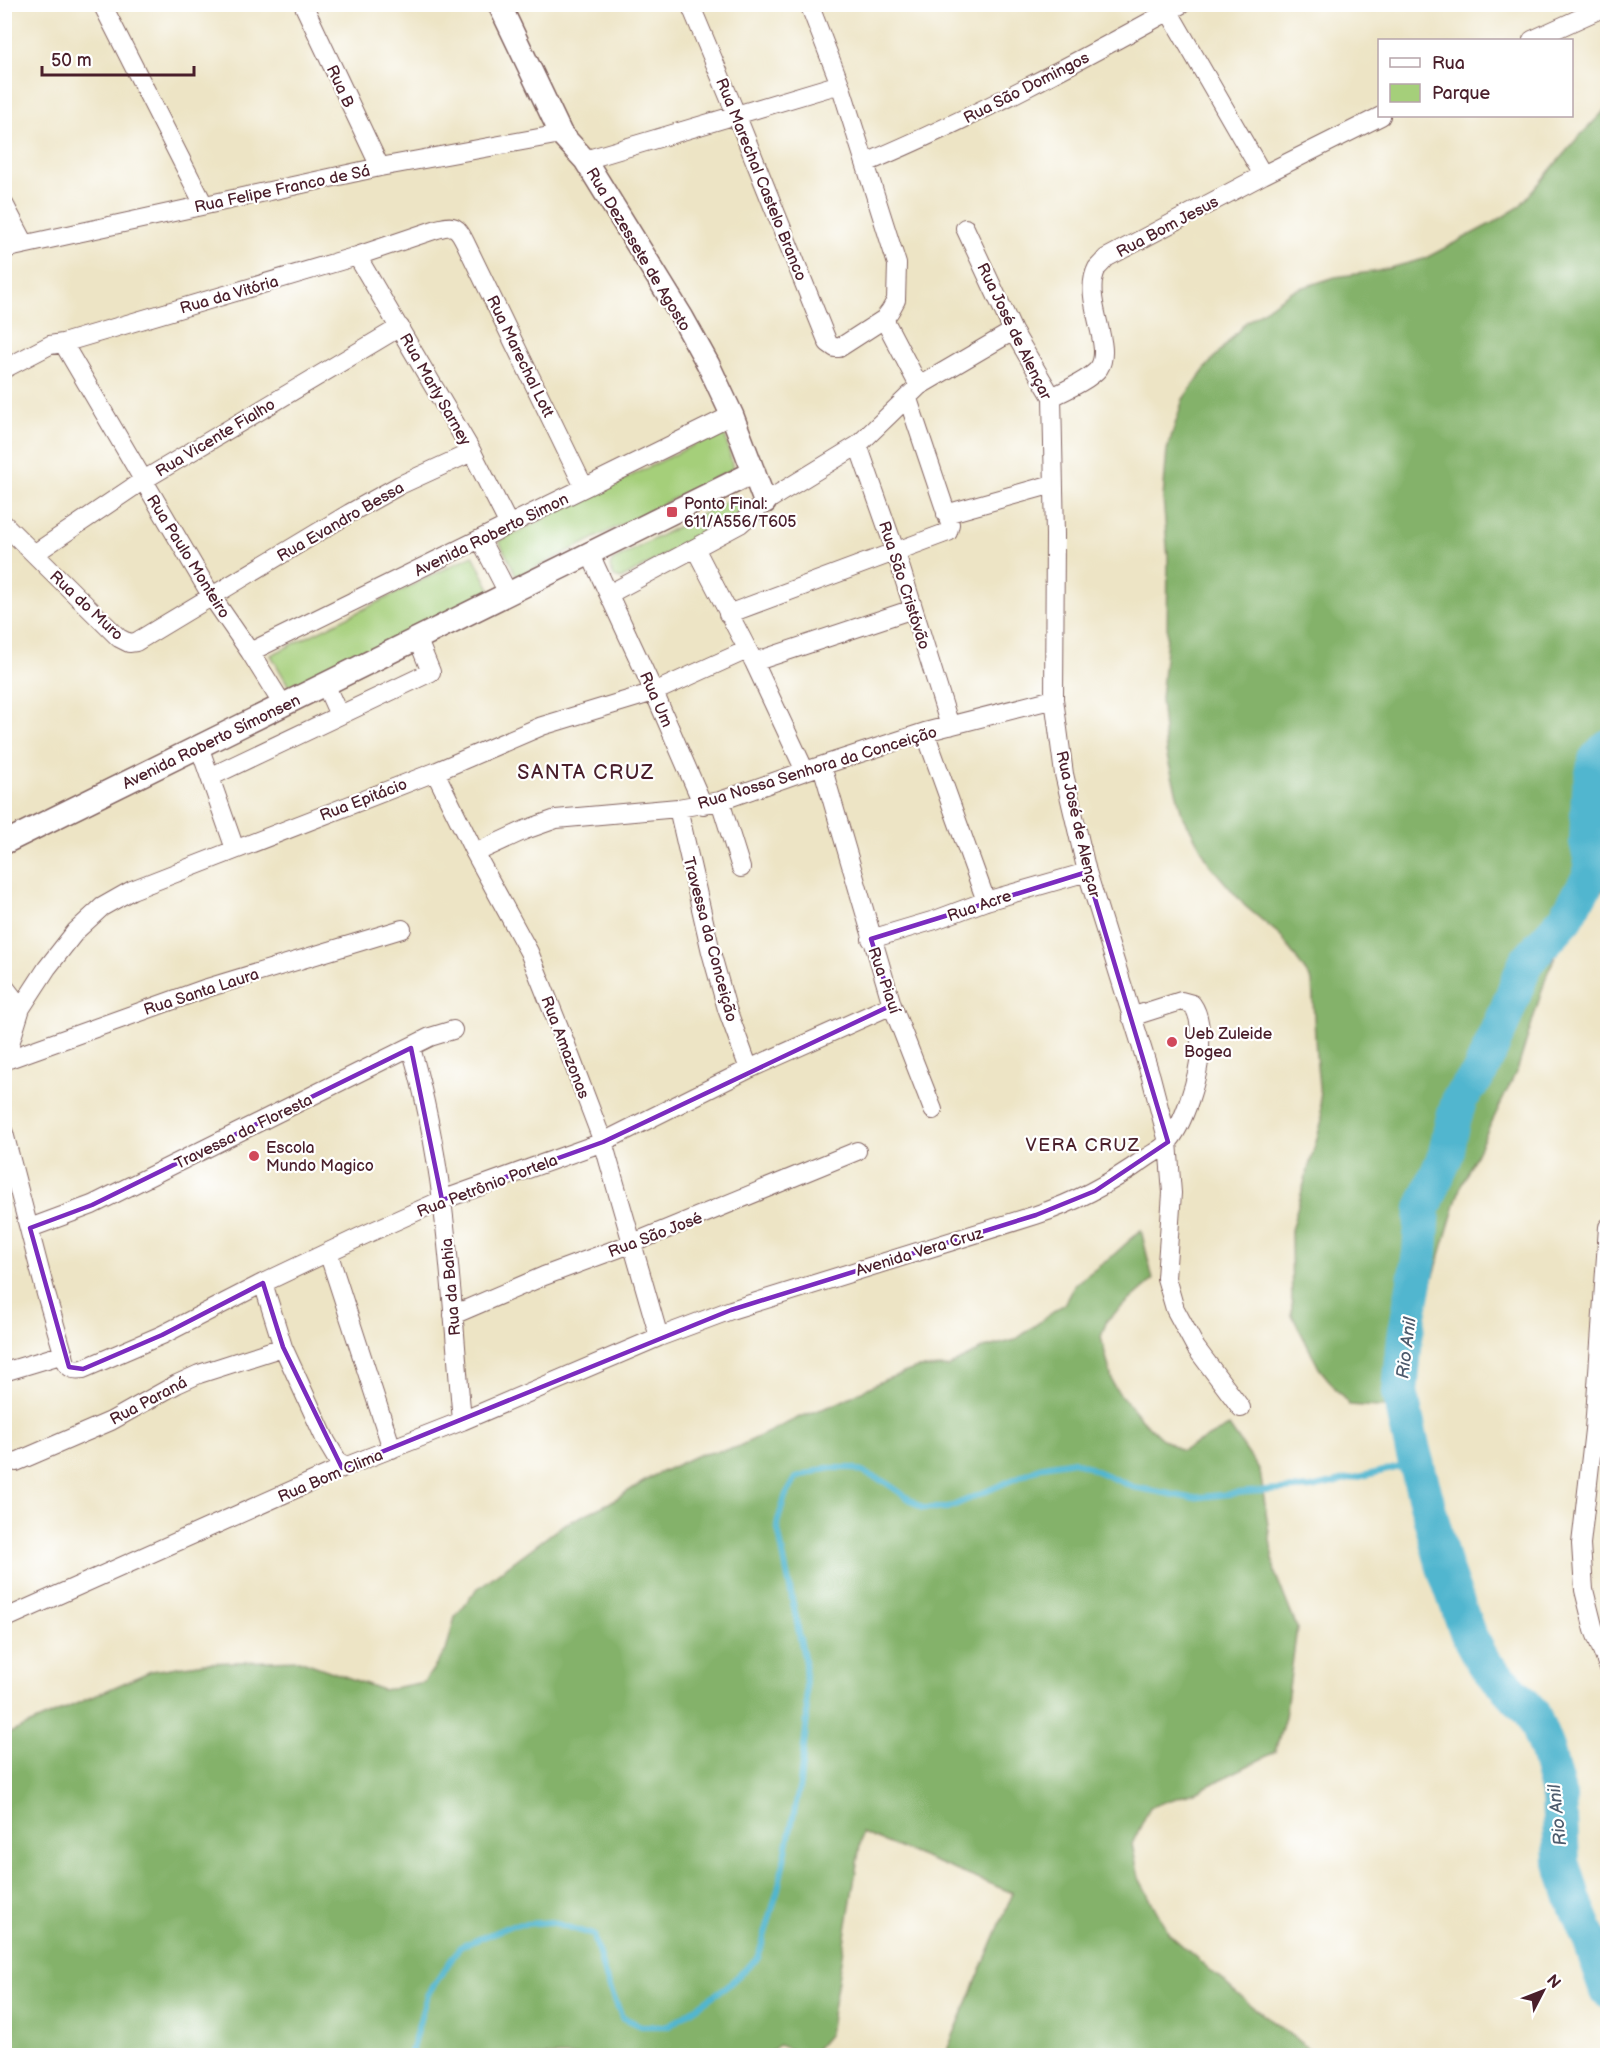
<svg xmlns="http://www.w3.org/2000/svg" width="1612" height="2060" font-family="'Balsamiq Sans',sans-serif">
	<style>
		.green { fill: #a5cf7a; stroke: #787752; stroke-width: 1.5 }
		.forest { fill: #84b26a; stroke: #67684a; stroke-width: 1.5 }
		.lines { fill: none; stroke-linecap: round; stroke-linejoin: round }
		.stream { stroke: #51b6cf; stroke-width: 6 }
		.river { stroke: #51b6cf; stroke-width: 36 }
		.minor-casing { stroke: #836461; stroke-width: 20 }
		.tertiary-casing { stroke: #836461; stroke-width: 25 }
		.minor { stroke: #fff; stroke-width: 18 }
		.tertiary { stroke: #fff; stroke-width: 22 }
		.marked { fill: none; stroke: #7b2cbf; stroke-width: 4.5; stroke-linejoin: round }
		.poi-dot { fill: #d1495b; stroke: #fff; stroke-width: 2 }
		.labels { text-anchor: middle; stroke-width: 4.5; stroke-linejoin: round; paint-order: stroke }
		.street-label { font-size: 16px; fill: #4a1f2b; stroke: #fff }
		.poi-label { font-size: 16px; fill: #4a1f2b; stroke: #fff; text-anchor: start }
		.neighbourhood-label { font-size: 18px; letter-spacing: 1.5px; fill: #4a1f2b; stroke: #fff }
		.water-label { font-size: 18px; font-style: italic; fill: #4d5b6d; stroke: #fff }
		.quarter-label { font-size: 20px; letter-spacing: 1.5px; fill: #4a1f2b; stroke: #fff }
	</style>
	<rect width="100%" height="100%" fill="#fff"/>
	<filter id="ink" filterUnits="userSpaceOnUse"><feTurbulence type="fractalNoise" baseFrequency=".0167" numOctaves="2"/><feDisplacementMap in="SourceGraphic" scale="12" xChannelSelector="R" yChannelSelector="G"/><feConvolveMatrix kernelMatrix="1 2 1 2 8 2 1 2 1" color-interpolation-filters="sRGB"/></filter>
	<filter id="wash" filterUnits="userSpaceOnUse"><feTurbulence type="fractalNoise" baseFrequency=".008" numOctaves="4" result="noise"/><feDisplacementMap in="SourceGraphic" scale="24" xChannelSelector="R" yChannelSelector="G"/><feGaussianBlur stdDeviation="1.35" result="paint"/><feColorMatrix in="noise" values="0 0 0 0 0 0 0 0 0 0 0 0 0 0 0 0 0 1.4 0 .05"/><feComposite in="paint" operator="in"/></filter>
	<g filter="url(#wash)">
		<rect width="100%" height="100%" fill="#ede4c5"/>
		<!-- green -->
		<path class="green" d="M724 430 733 469 517 577 499 541Z
			M736 496 741 499 746 510 621 579 614 577 610 567 612 561Z
			M473 555 491 591 291 690 271 655Z"/>
		<!-- forest -->
		<path class="forest" d="M1607 108V887L1593 900 1565 936 1547 974 1518 1068 1460 1188 1432 1282 1421 1330 1413 1381 1402 1406 1379 1407 1349 1405 1319 1368 1292 1315 1291 1230 1322 1120 1316 1055 1312 981 1280 935 1245 906 1210 865 1182 814 1166 752 1161 699 1167 637 1168 558 1163 498 1167 450 1183 399 1208 365 1245 323 1292 291 1335 277 1378 271 1424 259 1498 220 1519 207 1574 142Z
			M1141 1230 1153 1280 1107 1320 1101 1337 1114 1387 1141 1419 1162 1439 1182 1451 1229 1426 1260 1471 1275 1573 1297 1628 1285 1717 1275 1752 1200 1790 1150 1807 1132 1844 1139 1878 1169 1934 1249 2004 1317 2055H945L1013 1893 862 1833 829 2034 811 2055H805L779 2045 765 2056 5 2055V1735L151 1671 204 1663 299 1660 383 1690 424 1682 446 1651 455 1617 477 1589 563 1525 609 1503 653 1476 698 1455 735 1448 800 1417 836 1404 884 1380 917 1368 948 1367 984 1348 1015 1340 1064 1304 1075 1284 1109 1259Z"/>
		<g class="lines">
			<!-- stream -->
			<path class="stream" d="M410 2056 427 1995 460 1947 512 1925 551 1922 594 1935 604 1973 622 2017 641 2026H669L726 1987 758 1958 778 1889 800 1784 807 1719 805 1663 777 1524 785 1497 796 1478 826 1468H853L885 1482 922 1508H948L1044 1466 1074 1461 1133 1487 1191 1498 1248 1492 1312 1488 1417 1463"/>
			<!-- river -->
			<path class="river" d="M1608 747 1596 760 1589 792 1587 842 1593 866 1588 880 1566 918 1526 962 1502 1023 1479 1074 1460 1098 1453 1121 1446 1154 1423 1208 1420 1253 1405 1337 1400 1392 1412 1447 1444 1567 1468 1634 1485 1665 1508 1687 1532 1713 1546 1748 1559 1797 1562 1862 1574 1901 1592 1945 1608 1991"/>
		</g>
	</g>
	<g filter="url(#ink)">
		<g class="lines">
			<!-- minor casing -->
			<g class="minor-casing">
				<path id="minor" d="M102 4 204 205
					M303 4 380 167
					M690 4 736 114 828 343 835 348H839L884 319 890 311 896 300 897 264 840 84 809 4
					M1169 12 1263 175
					M1532 40 1596 11
					M585 160 840 84
					M866 163C975 117 1079 61 1182 4
					M4 204 25 244
					M965 228 1013 331 1052 397 1055 535 1054 699 1064 774 1087 872 1151 1077 1168 1142 1172 1193 1166 1278 1175 1309 1196 1348 1241 1408
					M4 249 380 167 561 134
					M357 256 472 452 509 525
					M884 319 919 386
					M63 343 212 597 250 652 283 705
					M4 369 50 345 63 343 357 256 437 229C454 224 457 226 465 242L584 487
					M1052 397C1064 391 1091 379 1099 368 1114 345 1081 298 1097 268 1100 265 1104 261 1106 258L1263 175 1381 116
					M858 445 896 553 950 726
					M946 514 1053 484
					M4 524 119 638 129 643 136 642 350 513 400 485 472 452
					M480 539 508 593
					M695 548 754 662 805 771
					M589 552 654 692 703 805
					M34 554 142 481 400 327
					M609 594 740 524 765 502 858 445 919 386 1013 331
					M728 614 948 532 950 524 908 399
					M250 652 732 415
					M754 662 913 609
					M325 684 339 715
					M925 732 986 901
					M199 746 235 849
					M822 766 892 1005 933 1110
					M435 772 475 853 529 952 563 1037 603 1142 659 1337
					M210 777 431 672 417 638
					M720 801 741 868
					M678 808 711 952 727 1009 749 1069
					M475 853 525 830 556 819 678 808 720 801 805 771 925 732 1054 699
					M871 939 935 920 986 901 1087 872
					M4 986 21 1008
					M411 1048C447 1169 451 1296 462 1421
					M6 1060 207 988 402 929
					M4 1063 21 1008 47 968 76 931 102 907 132 890 435 772 542 726 654 692 747 650
					M4 1133 46 1294 66 1363C71 1370 75 1370 83 1369L162 1335 263 1283 362 1236 442 1200 603 1142 749 1069 892 1005
					M1608 1227 1594 1430 1581 1544 1584 1590 1594 1630 1608 1666
					M30 1228 92 1205 430 1037 453 1030
					M328 1252 392 1449
					M263 1283 283 1347 326 1441 342 1468
					M453 1315 544 1276 633 1243 857 1151
					M4 1372 64 1354
					M16 1462 111 1421 177 1384 199 1374 283 1347
					M4 1619 342 1468 462 1421 659 1337 731 1310 1036 1215C1076 1202 1111 1183 1146 1158 1153 1153 1162 1149 1168 1142 1184 1125 1199 1075 1200 1052 1200 1036 1202 1018 1192 1004L1181 1001 1131 1017"/>
			</g>
			<!-- tertiary casing -->
			<g class="tertiary-casing">
				<path id="tertiary" d="M499 4 561 134 585 160 682 317 708 364 732 415 765 502
					M4 843 754 472"/>
			</g>
			<!-- minor -->
			<use href="#minor" class="minor"/>
			<!-- tertiary -->
			<use href="#tertiary" class="tertiary"/>
		</g>
	</g>
	<!-- marked area -->
	<path class="marked" d="M1087 872 1168 1142 1095 1191 1036 1215 731 1310 342 1468 283 1347 263 1283 162 1335 83 1369 69 1367 30 1228 92 1205 411 1048 442 1200 603 1142 892 1005 871 939Z"/>
	<!-- markers -->
	<g class="poi-dot">
		<rect x="666" y="506" width="12" height="12" rx="3"/>
		<circle cx="1172" cy="1042" r="6"/>
		<circle cx="254" cy="1156" r="6"/>
	</g>
	<g class="labels">
		<!-- street labels -->
		<g class="street-label">
			<text transform="translate(341 86) rotate(65)" y="6">Rua B</text>
			<text transform="translate(1026 87) rotate(-27)" y="6">Rua São Domingos</text>
			<text transform="translate(762 179) rotate(68)" y="6">Rua Marechal Castelo Branco</text>
			<text transform="translate(282 188) rotate(-12)" y="6">Rua Felipe Franco de Sá</text>
			<text transform="translate(1167 226) rotate(-28)" y="6">Rua Bom Jesus</text>
			<text transform="translate(639 249) rotate(59)" y="6">Rua Dezessete de Agosto</text>
			<text transform="translate(229 294) rotate(-16)" y="6">Rua da Vitória</text>
			<text transform="translate(1015 331) rotate(64)" y="6">Rua José de Alençar</text>
			<text transform="translate(521 356) rotate(64)" y="6">Rua Marechal Lott</text>
			<text transform="translate(436 389) rotate(60)" y="6">Rua Marly Sarney</text>
			<text transform="translate(215 437) rotate(-31)" y="6">Rua Vicente Fialho</text>
			<text transform="translate(340 521) rotate(-30)" y="6">Rua Evandro Bessa</text>
			<text transform="translate(491 534) rotate(-26)" y="6">Avenida Roberto Simon</text>
			<text transform="translate(189 556) rotate(58)" y="6">Rua Paulo Monteiro</text>
			<text transform="translate(905 585) rotate(72)" y="6">Rua São Cristóvão</text>
			<text transform="translate(87 605) rotate(43)" y="6">Rua do Muro</text>
			<text transform="translate(657 699) rotate(66)" y="6">Rua Um</text>
			<text transform="translate(211 741) rotate(-26)" y="6">Avenida Roberto Símonsen</text>
			<text transform="translate(817 767) rotate(-17)" y="6">Rua Nossa Senhora da Conceição</text>
			<text transform="translate(363 799) rotate(-21)" y="6">Rua Epitácio</text>
			<text transform="translate(1079 824) rotate(77)" y="6">Rua José de Alençar</text>
			<text transform="translate(979 905) rotate(-19)" y="6">Rua Acre</text>
			<text transform="translate(711 939) rotate(75)" y="6">Travessa da Conceição</text>
			<text transform="translate(885 980) rotate(71)" y="6">Rua Piauí</text>
			<text transform="translate(201 991) rotate(-18)" y="6">Rua Santa Laura</text>
			<text transform="translate(566 1047) rotate(69)" y="6">Rua Amazonas</text>
			<text transform="translate(243 1131) rotate(-26)" y="6">Travessa da Floresta</text>
			<text transform="translate(487 1185) rotate(-21)" y="6">Rua Petrônio Portela</text>
			<text transform="translate(655 1234) rotate(-21)" y="6">Rua São José</text>
			<text transform="translate(919 1251) rotate(-17)" y="6">Avenida Vera Cruz</text>
			<text transform="translate(450 1287) rotate(-95)" y="6">Rua da Bahia</text>
			<text transform="translate(148 1400) rotate(-28)" y="6">Rua Paraná</text>
			<text transform="translate(330 1475) rotate(-23)" y="6">Rua Bom Clima</text>
		</g>
		<!-- poi labels -->
		<g class="poi-label">
			<text x="684" y="509">Ponto Final:<tspan x="684" dy="18">611/A556/T605</tspan></text>
			<text x="1184" y="1039">Ueb Zuleide<tspan x="1184" dy="18">Bogea</tspan></text>
			<text x="266" y="1153">Escola<tspan x="266" dy="18">Mundo Magico</tspan></text>
		</g>
		<!-- neighbourhood labels -->
		<g class="neighbourhood-label">
			<text x="1083" y="1151">VERA CRUZ</text>
		</g>
		<!-- water labels -->
		<g class="water-label">
			<text transform="translate(1406 1348) rotate(-83)" y="6">Rio Anil</text>
			<text transform="translate(1557 1815) rotate(-96)" y="6">Rio Anil</text>
		</g>
		<!-- quarter labels -->
		<g class="quarter-label">
			<text x="586" y="779">SANTA CRUZ</text>
		</g>
	</g>
	<!-- margin -->
	<rect width="1612" height="2060" fill="none" stroke="#fff" stroke-width="24"/>
	<!-- legend -->
	<rect x="1378" y="39" width="195" height="78" fill="#ffffff" stroke="#b7a5aa" stroke-width="1.5"/>
	<rect x="1390" y="58" width="30" height="9" fill="#ffffff" stroke="#b7a5aa" stroke-width="1.5"/>
	<text x="1432" y="69" font-size="18" fill="#4a1f2b">Rua</text>
	<rect x="1390" y="84" width="30" height="18" fill="#a5cf7a" stroke="#b7a5aa" stroke-width="1.5"/>
	<text x="1432" y="99" font-size="18" fill="#4a1f2b">Parque</text>
	<!-- north arrow -->
	<g transform="translate(1543 1991) rotate(48)" stroke="#ffffff" stroke-width="4.5" paint-order="stroke">
	<path d="M0-4.5L10 22L0 15L-10 22Z" fill="#4a1f2b"/>
	<text y="-9" font-size="16" font-weight="bold" text-anchor="middle" fill="#4a1f2b">N</text>
	</g>
	<!-- scale -->
	<path d="M42 66v9h152v-9" fill="none" stroke="#4a1f2b" stroke-width="3"/>
	<text x="51" y="66" font-size="18" fill="#4a1f2b" stroke="#ffffff" stroke-width="4.5" paint-order="stroke">50 m</text>
</svg>
